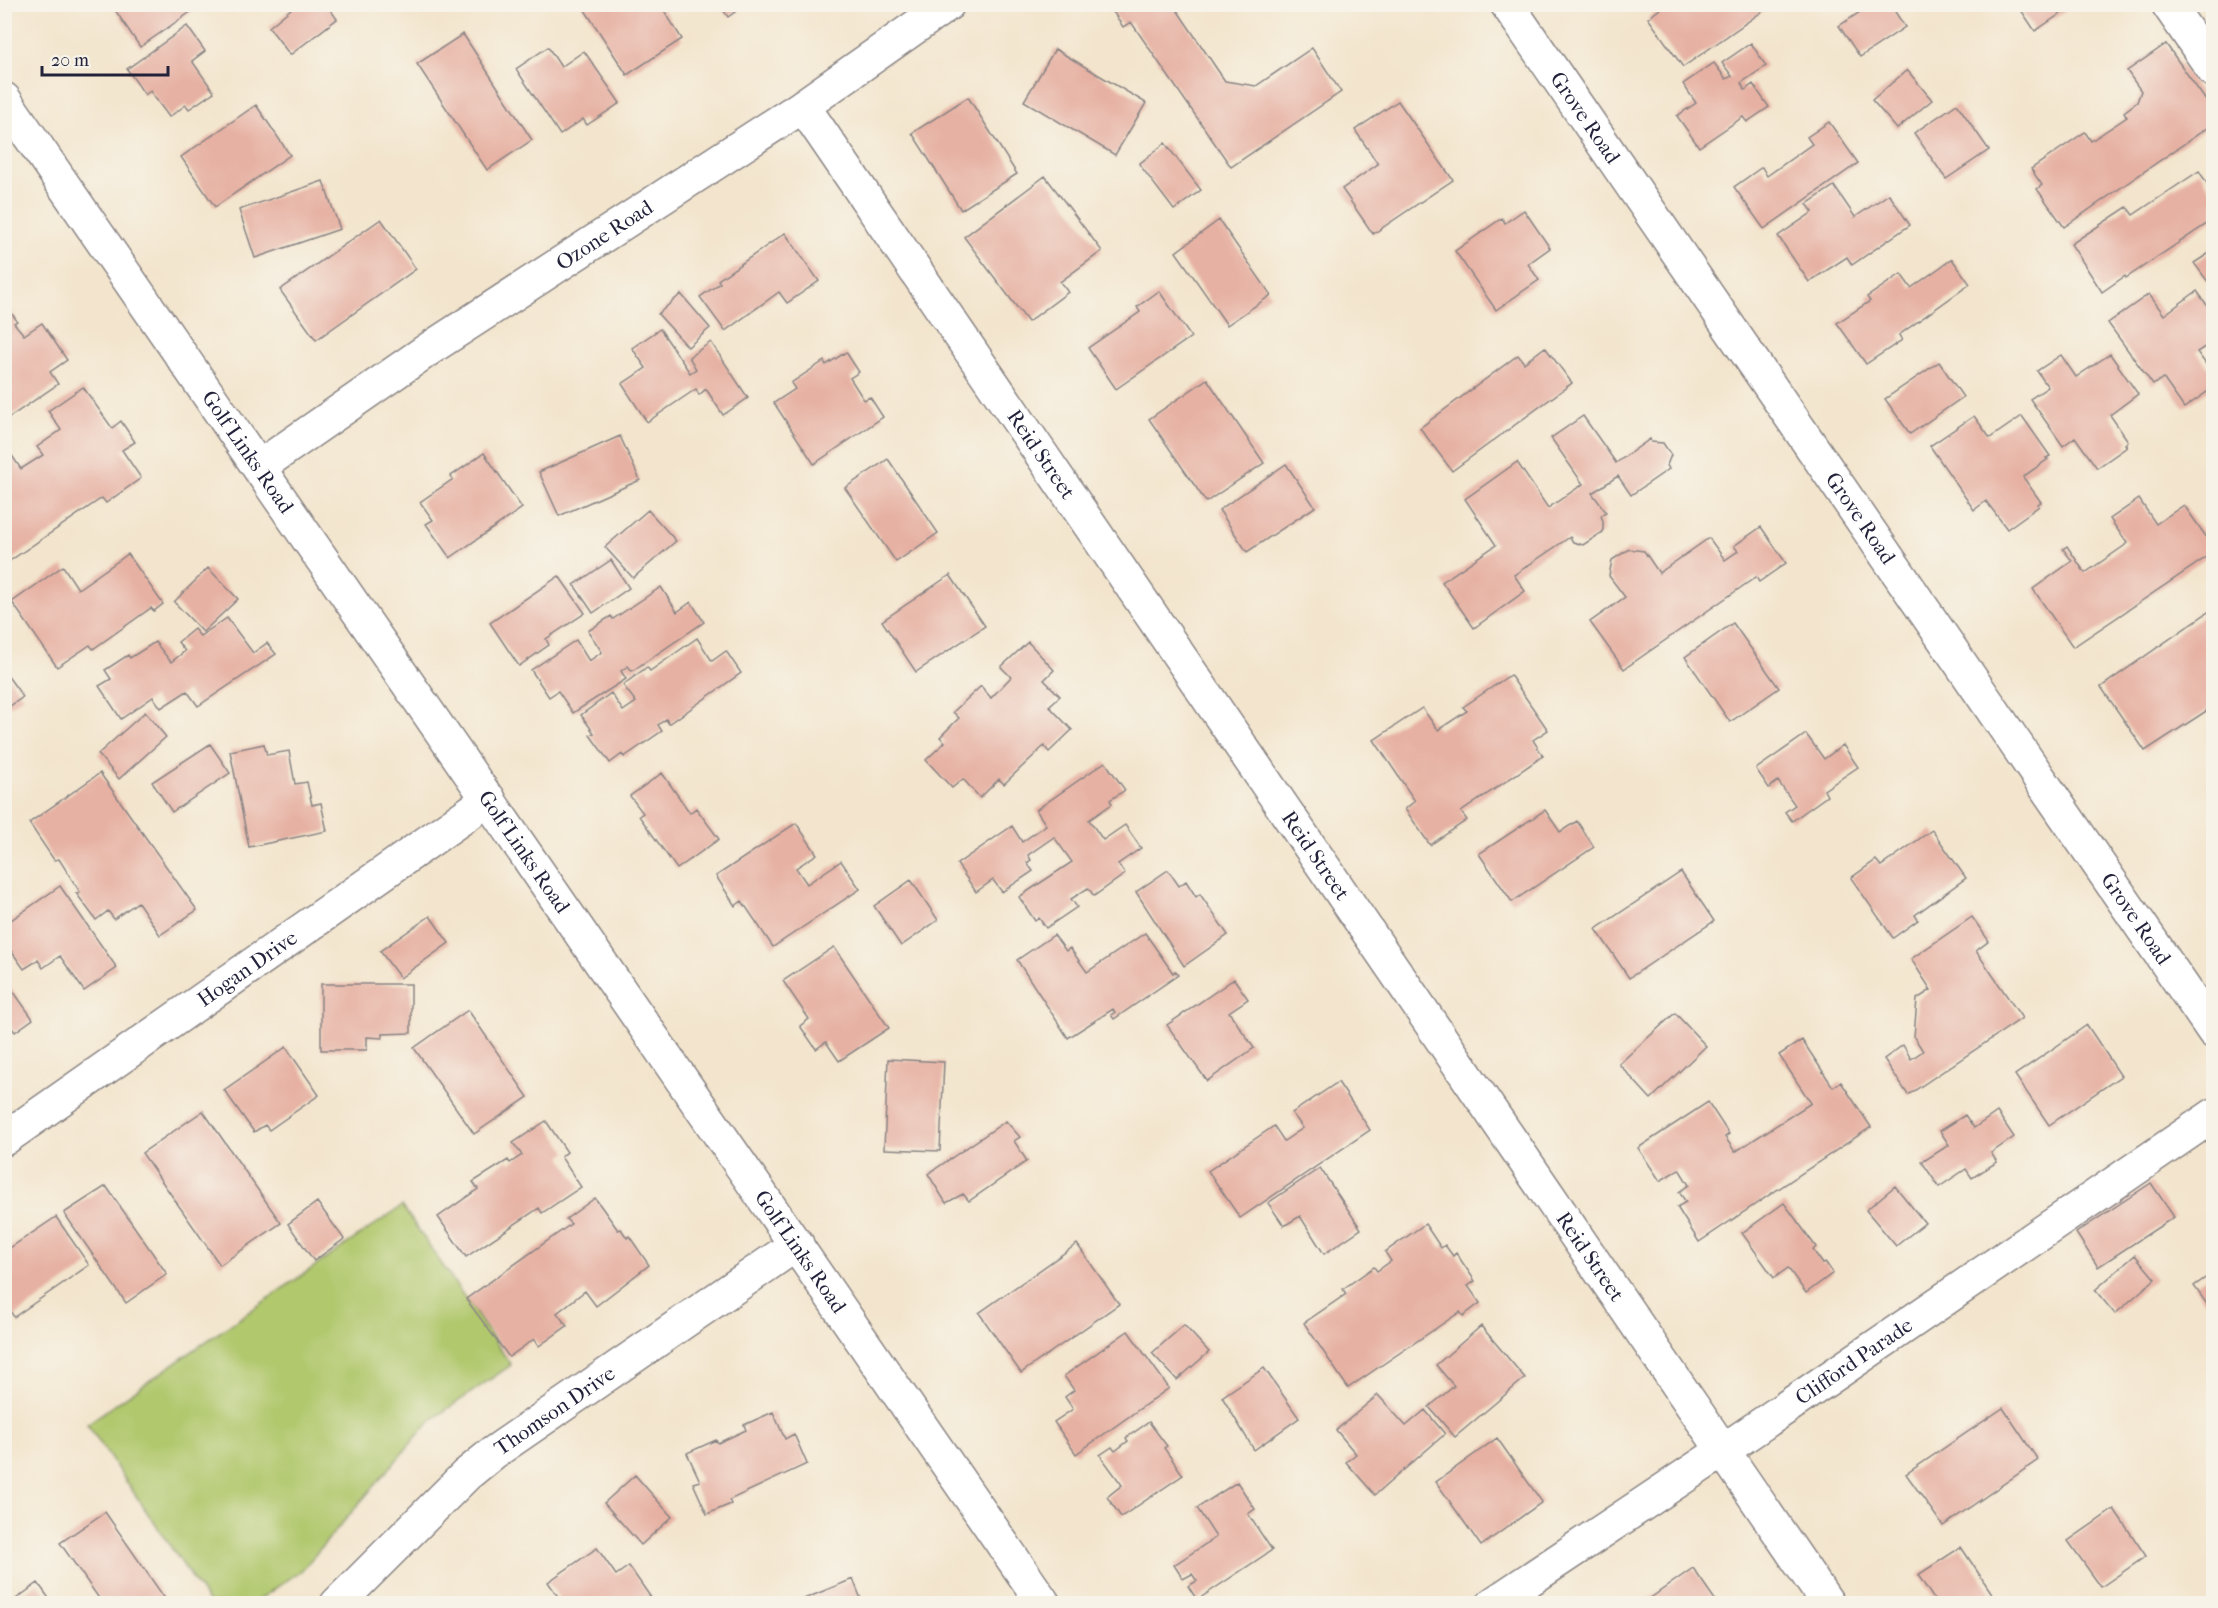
<svg xmlns="http://www.w3.org/2000/svg" width="2218" height="1608" font-family="'IM FELL French Canon',serif">
	<style>
		.green { fill: #b1c86d; stroke: #6a7554; stroke-width: 1.5 }
		.building { fill: #e6b1a3 }
		.lines { fill: none; stroke-linecap: round; stroke-linejoin: round }
		.minor-casing { stroke: #8a8484; stroke-width: 36 }
		.major-casing { stroke: #8a8484; stroke-width: 36 }
		.minor { stroke: #fff; stroke-width: 33 }
		.major { stroke: #fff; stroke-width: 33 }
		.labels { text-anchor: middle; stroke-width: 6; stroke-linejoin: round; paint-order: stroke }
		.street-label { font-size: 21px; fill: #22223b; stroke: #f7f3e8 }
	</style>
	<rect width="100%" height="100%" fill="#f7f3e8"/>
	<filter id="ink" filterUnits="userSpaceOnUse"><feTurbulence type="fractalNoise" baseFrequency=".0167" numOctaves="2"/><feDisplacementMap in="SourceGraphic" scale="12" xChannelSelector="R" yChannelSelector="G"/><feConvolveMatrix kernelMatrix="1 2 1 2 8 2 1 2 1" color-interpolation-filters="sRGB"/></filter>
	<filter id="wash" filterUnits="userSpaceOnUse"><feTurbulence type="fractalNoise" baseFrequency=".008" numOctaves="4" result="noise"/><feDisplacementMap in="SourceGraphic" scale="24" xChannelSelector="R" yChannelSelector="G"/><feGaussianBlur stdDeviation="1.35" result="paint"/><feColorMatrix in="noise" values="0 0 0 0 0 0 0 0 0 0 0 0 0 0 0 0 0 1.4 0 .05"/><feComposite in="paint" operator="in"/></filter>
	<g filter="url(#wash)">
		<rect width="100%" height="100%" fill="#f3e5cd"/>
		<!-- green -->
		<path class="green" d="M402 1206 511 1365 430 1421 302 1570 254 1603H209L87 1424Z"/>
		<g id="blocks">
			<!-- building -->
			<path class="building" d="M111 4H202L140 47Z
				M297 4H326L337 19 290 55 269 27Z
				M581 4H660L682 39 627 75Z
				M719 4H746L728 17Z
				M1108 4H1173L1225 81 1256 86 1312 48 1341 92 1231 167 1131 22 1123 27Z
				M1667 4H1773L1683 67 1648 18Z
				M1872 4H1890L1905 27 1860 57 1839 26Z
				M2017 4H2075L2035 31Z
				M187 26 205 51 192 61 214 92 189 109 186 105 169 117 150 91 145 95 127 69Z
				M463 34 532 140 487 170 417 64Z
				M1751 43 1766 66 1741 83 1745 90 1753 84 1769 107 1747 122 1743 117 1699 147 1677 116 1696 103 1683 84 1714 63 1726 79 1732 76 1722 63Z
				M2166 44 2214 112V123L2064 227 2037 189 2042 185 2031 169 2085 132 2091 141 2127 117 2124 112 2137 102 2141 91 2127 71Z
				M548 47 561 67 584 51 620 103 587 125 583 119 560 135 516 69Z
				M1055 49 1146 103 1115 155 1024 101Z
				M1907 70 1932 100 1897 129 1872 100Z
				M968 97 1017 174 961 210 912 133Z
				M1398 101 1453 180 1373 234 1342 189 1378 164 1355 130Z
				M1957 104 1989 150 1946 179 1914 133Z
				M256 105 290 155 215 207 181 157Z
				M1829 122 1858 163 1764 229 1734 187 1762 167 1767 176 1812 144 1807 137Z
				M1165 143 1201 190 1174 210 1139 164Z
				M2199 171 2214 194V219L2126 278 2125 276 2102 292 2071 244 2127 207 2133 215Z
				M1045 176 1102 251 1060 282 1068 292 1028 322 964 237Z
				M323 181 340 229 255 258 239 210Z
				M1834 186 1855 217 1889 194 1910 225 1852 265 1847 257 1809 282 1778 236 1813 212 1807 204Z
				M1524 210 1550 248 1528 264 1539 280 1496 310 1455 251 1502 218 1505 223Z
				M381 219 416 269 316 340 280 290Z
				M1219 220 1271 295 1227 325 1176 252Z
				M785 233 819 281 787 303 779 292 725 331 700 297 720 283 718 280Z
				M2214 250V290L2194 263Z
				M1952 259 1970 284 1899 335 1902 340 1866 364 1837 323 1870 301 1867 297 1901 274 1911 288Z
				M1159 291 1191 337 1116 389 1088 348 1140 312 1137 307Z
				M2197 291 2214 315V341L2197 352 2214 375V387L2184 408 2163 378 2153 385 2108 323 2149 294 2164 315Z
				M681 294 710 328 688 347 658 314Z
				M4 302 17 321 14 323 24 335 42 323 67 360 50 372 58 384 4 421Z
				M660 329 690 373 696 369 689 357 711 342 748 398 723 415 706 389 699 395 696 389 647 422 622 384 646 368 632 348Z
				M1545 347 1572 383 1452 471 1420 428 1518 355 1524 363Z
				M846 352 859 372 850 378 864 400 870 397 883 417 814 464 774 403 795 389 791 383 824 361 826 365Z
				M2110 354 2138 394 2110 415 2128 441 2125 444 2127 447 2097 468 2075 437 2063 446 2030 399 2048 387 2037 371 2061 355 2076 377Z
				M1939 362 1963 397 1910 434 1885 399Z
				M1207 379 1264 463 1206 502 1149 419Z
				M83 387 112 428 121 421 135 442 122 450 141 478 106 503 102 498 8 562 4 557V444L21 469 43 455 37 447 61 430 48 411Z
				M1583 416 1616 463 1650 439 1651 442 1663 443 1671 455 1667 465 1669 469 1631 495 1618 476 1592 493 1606 512 1601 516 1603 521V532L1583 545 1573 542 1570 537 1514 575 1525 591 1474 628 1442 582 1496 545 1465 499 1517 462 1548 508 1583 484 1551 438Z
				M1974 416 1990 438 2022 416 2050 456 2046 458 2048 459 2023 477 2041 502 2038 504 2039 506 2007 529 1986 501 1974 510 1930 446Z
				M620 436 640 480 559 516 539 472Z
				M484 453 522 508 450 558 426 524 433 520 420 502 453 479 451 476Z
				M888 459 938 533 896 562 845 488Z
				M1286 464 1315 507 1247 552 1219 510Z
				M2139 499 2156 524 2184 505 2214 548V552L2073 647 2033 589 2072 561 2063 549 2067 546 2085 573 2124 546 2127 543 2110 519Z
				M648 510 676 541 633 578 605 547Z
				M1761 527 1786 563 1759 582 1756 577 1624 669 1590 622 1625 597 1609 576 1612 560 1629 549 1644 551 1659 573 1709 538 1725 560 1738 551 1734 546Z
				M128 554 163 604 154 611 151 608 93 649 90 645 57 667 12 602 63 566 78 589Z
				M611 560 629 588 593 613 574 585Z
				M208 568 238 599 203 632 174 602Z
				M950 575 985 626 916 672 882 621Z
				M559 576 585 613 546 639 549 645 519 666 490 623Z
				M661 587 677 612 691 602 704 622 632 671 628 666 621 671 626 679 573 713 558 691 549 697 531 670 576 640 589 661 602 652 588 631 611 616 613 619Z
				M2214 608V706L2145 751 2101 687Z
				M227 618 253 653 267 643 276 654 198 706 187 691 161 708 153 697 121 719 99 686 111 679 105 670 128 655 130 658 155 642 171 662 185 651 178 642 194 629 200 636Z
				M1733 623 1779 688 1730 722 1685 657Z
				M697 638 712 661 726 651 741 673 669 724 666 719 658 725 662 731 624 757 622 754 610 763 590 735 594 733 581 715 611 693 623 711 636 702 623 685 647 667 650 671Z
				M1028 642 1054 670 1044 680 1060 696 1049 706 1072 730 1049 752 1044 746 1004 784 999 779 980 798 963 779 952 788 926 760 945 742 940 737 959 718 953 712 981 686 991 698 1011 677 1001 667Z
				M4 671 23 697 4 710Z
				M1510 675 1548 730 1533 740 1543 756 1461 812 1467 820 1430 845 1405 809 1415 801 1374 740 1422 708 1438 730 1467 711 1463 707Z
				M145 712 166 737 119 779 98 754Z
				M1806 734 1824 759 1843 745 1858 767 1824 790 1827 796 1792 821 1785 812 1795 805 1778 781 1769 788 1756 769Z
				M210 744 230 773 172 812 152 782Z
				M264 744 267 755 289 751 295 784 307 782 312 805 321 803 327 831 249 847 230 751Z
				M1105 762 1125 790 1110 800 1112 804 1089 820 1103 840 1125 825 1141 848 1118 864 1125 874 1094 896 1088 888 1071 899 1077 907 1046 928 1039 918 1035 921 1019 897 1072 862 1054 837 1028 855 1031 860 1027 863 1033 871 1002 892 993 880 976 892 957 864 1012 826 1022 842 1046 825 1036 810Z
				M100 773 197 910 160 935 138 902 114 919 108 911 96 920 76 893 80 892 59 859 54 860 29 823Z
				M662 773 690 813 696 808 719 839 677 869 639 816 643 813 630 796Z
				M1545 810 1560 832 1577 821 1594 847 1512 902 1479 854Z
				M796 823 817 854 796 868 807 884 841 861 860 889 773 947 742 901 735 906 716 876Z
				M1932 830 1966 878 1915 915 1918 920 1893 938 1851 878 1876 860 1881 866Z
				M1168 870 1179 886 1186 881 1196 897 1200 894 1228 935 1184 966 1136 892Z
				M1681 872 1714 921 1629 978 1596 929Z
				M911 880 938 920 901 946 874 906Z
				M60 886 117 968 84 991 60 956 43 968 38 960 24 969 4 941V925Z
				M430 916 449 943 400 978 380 951Z
				M1972 917 1989 941 1976 951 2022 1018 1908 1095 1884 1059 1903 1045 1911 1059 1923 1051 1914 1037 1917 999 1931 990 1911 959Z
				M1145 933 1173 973 1175 971 1178 975 1114 1019 1111 1015 1115 1012 1113 1009 1068 1038 1017 960 1054 935 1066 951 1070 948 1087 972Z
				M834 947 889 1028 839 1061 826 1042 816 1049 800 1026 809 1019 783 981Z
				M4 978 33 1019 15 1032 4 1018Z
				M1234 979 1248 999 1229 1012 1254 1048 1207 1081 1167 1025Z
				M321 984H411V1033L382 1034V1038L367 1037V1050H321Z
				M468 1010 528 1097 474 1134 414 1048Z
				M1675 1013 1706 1046 1651 1099 1619 1064Z
				M2087 1025 2121 1076 2049 1125 2015 1075Z
				M1802 1040 1833 1087 1841 1082 1871 1127 1699 1242 1677 1207 1686 1202 1679 1192 1689 1185 1679 1169 1660 1181 1638 1148 1708 1102 1729 1134 1725 1137 1735 1152 1811 1103 1779 1055Z
				M286 1047 319 1095 269 1130 265 1125 254 1132 224 1090Z
				M888 1059 944 1062 940 1151 884 1149Z
				M1338 1082 1370 1130 1240 1218 1208 1171 1274 1126 1284 1141 1303 1128 1292 1113Z
				M203 1111 281 1223 220 1265 142 1153Z
				M1997 1112 2014 1137 1991 1153 1997 1162 1972 1178 1966 1169 1939 1187 1922 1162 1949 1145 1940 1131 1965 1115 1974 1128Z
				M546 1121 567 1152 561 1157 581 1187 542 1213 539 1208 466 1257 438 1217 478 1189 473 1182 508 1160 510 1163 522 1155 513 1143Z
				M1006 1121 1020 1137 1014 1141 1027 1161 969 1201 963 1194 946 1203 928 1174Z
				M1320 1168 1361 1229 1324 1254 1300 1216 1284 1226 1268 1203Z
				M2151 1183 2174 1217 2098 1267 2076 1233Z
				M106 1186 167 1274 126 1303 64 1213Z
				M1895 1186 1925 1223 1896 1246 1866 1210Z
				M595 1198 618 1230 621 1229 627 1238 629 1236 649 1265 596 1306 585 1291 557 1313 567 1326 539 1346 534 1339 509 1357 466 1299 571 1224 566 1219Z
				M317 1202 344 1239 314 1261 288 1224Z
				M1784 1203 1816 1247 1813 1250 1823 1264 1826 1263 1833 1273 1806 1293 1788 1268 1774 1278 1742 1233Z
				M56 1217 89 1265 14 1317 4 1302V1252Z
				M1425 1224 1441 1248 1445 1245 1453 1256 1456 1253 1475 1281 1468 1286 1480 1303 1463 1316 1460 1312 1348 1388 1304 1323 1346 1294 1343 1289 1374 1267 1377 1271 1391 1261 1385 1252Z
				M1077 1244 1119 1304 1021 1373 979 1313Z
				M2135 1255 2155 1279 2115 1314 2095 1290Z
				M2214 1272V1314L2194 1286Z
				M1184 1325 1209 1352 1177 1380 1152 1353Z
				M1481 1326 1525 1378 1455 1437 1429 1407 1454 1386 1436 1365Z
				M1128 1331 1169 1388 1076 1454 1054 1422 1073 1409 1065 1397 1074 1390 1064 1376Z
				M1264 1368 1299 1418 1254 1450 1222 1397Z
				M1378 1395 1406 1426 1425 1410 1445 1434 1375 1495 1346 1462 1356 1454 1336 1430Z
				M2003 1408 2038 1460 1943 1526 1906 1474Z
				M773 1412 785 1439 794 1434 807 1464 729 1500 731 1504 707 1514 693 1483 700 1481 687 1453 716 1440 718 1443 746 1430 744 1425Z
				M1149 1422 1167 1446 1164 1448 1183 1475 1121 1517 1107 1497 1122 1485 1100 1455 1112 1447 1115 1451 1128 1441 1126 1438Z
				M1497 1438 1542 1502 1481 1546 1436 1482Z
				M635 1475 672 1517 641 1545 604 1503Z
				M1237 1482 1255 1509 1248 1514 1272 1550 1197 1600 1188 1586 1197 1581 1192 1574 1183 1579 1174 1565 1216 1537 1197 1508Z
				M2114 1509 2146 1556 2101 1587 2068 1541Z
				M105 1512 166 1600 161 1604H103L60 1543Z
				M1961 1547 1999 1604H1937L1918 1575Z
				M597 1548 616 1575 629 1566 654 1602 563 1604 548 1582Z
				M1693 1568 1718 1604H1642Z
				M853 1579 863 1604H794V1603Z
				M38 1583 53 1604H9Z"/>
		</g>
	</g>
	<g filter="url(#ink)">
		<use href="#blocks" fill-opacity="0" stroke="#8a8484" stroke-width="1.5"/>
		<g class="lines">
			<!-- minor casing -->
			<g class="minor-casing">
				<g id="minor">
					<path id="s1" d="M1507 4 2214 1032"/>
					<path d="M2168 4 2214 71"/>
					<path id="s2" d="M803 106 1828 1604"/>
					<path id="s3" d="M259 467 429 349 803 106 948 4"/>
					<path id="s4" d="M4 1139 489 799"/>
					<path id="s5" d="M337 1604 466 1475 493 1453 797 1244"/>
					<path id="s6" d="M1493 1604 1724 1450 2214 1115"/>
				</g>
			</g>
			<!-- major casing -->
			<g class="major-casing">
				<g id="major">
					<path id="s7" d="M4 99 1044 1604"/>
				</g>
			</g>
			<!-- minor -->
			<use href="#minor" class="minor"/>
			<!-- major -->
			<use href="#major" class="major"/>
		</g>
	</g>
	<g class="labels">
		<!-- street labels -->
		<g class="street-label">
			<text dy="7" stroke="none"><textPath href="#s1" startOffset="138">Grove Road</textPath></text>
			<text dy="7" stroke="none"><textPath href="#s3" startOffset="416">Ozone Road</textPath></text>
			<text dy="7" stroke="none"><textPath href="#s7" startOffset="429">Golf Links Road</textPath></text>
			<text dy="7" stroke="none"><textPath href="#s2" startOffset="422">Reid Street</textPath></text>
			<text dy="7" stroke="none"><textPath href="#s1" startOffset="624">Grove Road</textPath></text>
			<text dy="7" stroke="none"><textPath href="#s7" startOffset="915">Golf Links Road</textPath></text>
			<text dy="7" stroke="none"><textPath href="#s2" startOffset="908">Reid Street</textPath></text>
			<text dy="7" stroke="none"><textPath href="#s1" startOffset="1110">Grove Road</textPath></text>
			<text dy="7" stroke="none"><textPath href="#s4" startOffset="297">Hogan Drive</textPath></text>
			<text dy="7" stroke="none"><textPath href="#s7" startOffset="1401">Golf Links Road</textPath></text>
			<text dy="7" stroke="none"><textPath href="#s2" startOffset="1394">Reid Street</textPath></text>
			<text dy="7" stroke="none"><textPath href="#s6" startOffset="435">Clifford Parade</textPath></text>
			<text dy="7" stroke="none"><textPath href="#s5" startOffset="292">Thomson Drive</textPath></text>
		</g>
	</g>
	<!-- margin -->
	<rect width="2218" height="1608" fill="none" stroke="#f7f3e8" stroke-width="24"/>
	<!-- scale -->
	<path d="M42 66v9h126v-9" fill="none" stroke="#22223b" stroke-width="3"/>
	<text x="51" y="66" font-size="18" fill="#22223b" stroke="#f7f3e8" stroke-width="4.5" paint-order="stroke">20 m</text>
</svg>
